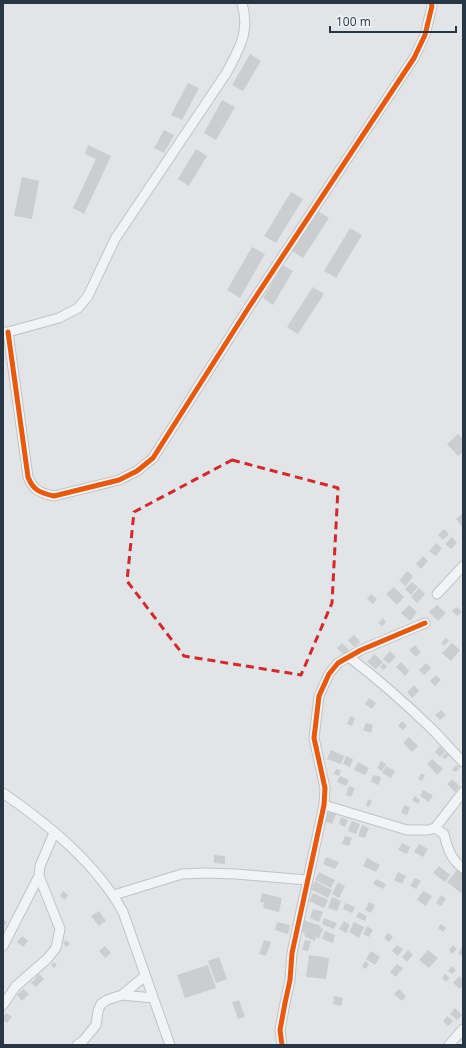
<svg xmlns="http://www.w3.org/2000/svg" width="466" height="1048" font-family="'Open Sans',sans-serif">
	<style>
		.building { fill: #caced1 }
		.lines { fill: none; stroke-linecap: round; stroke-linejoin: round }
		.street-casing { stroke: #c0c3c6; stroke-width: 11 }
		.street { stroke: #f2f3f4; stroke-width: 9 }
		.cycleway-casing { stroke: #f0f4f8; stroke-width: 8 }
		.cycleway { stroke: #e8590c; stroke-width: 5 }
		.marked { fill: none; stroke: #d62828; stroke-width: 3; stroke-dasharray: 8 5; stroke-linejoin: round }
	</style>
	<rect width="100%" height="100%" fill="#e2e5e8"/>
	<!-- building -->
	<path class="building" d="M250 54 261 61 243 91 232 85Z
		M188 83 199 88 182 120 171 115Z
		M222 100 235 107 216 140 204 133Z
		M164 130 174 135 164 153 154 148Z
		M88 145 111 156 84 214 73 208 96 159 85 154Z
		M196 149 207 156 189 186 178 179Z
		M22 177 39 181 32 219 14 216Z
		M291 192 303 199 276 243 264 236Z
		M318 211 329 218 303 258 292 251Z
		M350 228 362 235 336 278 324 271Z
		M252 247 265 254 240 298 227 290Z
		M283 265 293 271 273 305 263 298Z
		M313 287 324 294 298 334 287 327Z
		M458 434 463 439V452L458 456 447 444Z
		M463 513V526L462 527 456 519Z
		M444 529 449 534 443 540 438 535Z
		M452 537 457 543 451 549 445 544Z
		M436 543 442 548 436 556 429 551Z
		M423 556 428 561 421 569 416 564Z
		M407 571 413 576 406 586 399 581Z
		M412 582 418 587 411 595 405 589Z
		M394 587 404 597 397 605 386 594Z
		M419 588 425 594 417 603 411 597Z
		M371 594 377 599 373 604 367 599Z
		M409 605 417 612 410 621 401 613Z
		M437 605 446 613 438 621 429 612Z
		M457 607 462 612 457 616 452 611Z
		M383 618 386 622 382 626 378 623Z
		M354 635 360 642 354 647 348 640Z
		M446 638 449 641 444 646 441 643Z
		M342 643 349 650 344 655 337 648Z
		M452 643 460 650 451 661 442 653Z
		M415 645 421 652 416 657 409 650Z
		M390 651 396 657 389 664 383 659Z
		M374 654 383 662 376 669 367 662Z
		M401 662 409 671 405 676 396 667Z
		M384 663 387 666 384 670 380 667Z
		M426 663 431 668 424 675 419 670Z
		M436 675 441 680 435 686 430 681Z
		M414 685 419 691 412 698 407 692Z
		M369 698 376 703 372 709 365 704Z
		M441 710 446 715 440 720 435 715Z
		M350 716 355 718 352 726 347 724Z
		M402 721 407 726 403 730 398 726Z
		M366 723 373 725 371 733 363 730Z
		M409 737 418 746 412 752 403 743Z
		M440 746 445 752 440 757 435 752Z
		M331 750 344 756 341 764 327 759Z
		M446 753 449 755 445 759 442 757Z
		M346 756 353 759 350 767 343 764Z
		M432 759 443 769 437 775 427 764Z
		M381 761 386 764 382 771 377 768Z
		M358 762 369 768 365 775 354 770Z
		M456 765 460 767 456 772 452 770Z
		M386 766 395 771 391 778 382 773Z
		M336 769 341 770 339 776 334 774Z
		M422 773 425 776 422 781 418 779Z
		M373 775 381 777 379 785 371 782Z
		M340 776 349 780 346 786 337 782Z
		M452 779 460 786 455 792 447 784Z
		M349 786 355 788 351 797 346 795Z
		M423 790 433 795 429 802 420 796Z
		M415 796 420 800 418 804 412 800Z
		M368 799 372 801 369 807 366 806Z
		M404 805 410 807 407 815 401 813Z
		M329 809 337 812 332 824 324 821Z
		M341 817 348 820 345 827 339 824Z
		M352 821 360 824 356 834 348 831Z
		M362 825 369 828 365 838 358 836Z
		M345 836 352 838 349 846 342 844Z
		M402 843 410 847 407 854 398 850Z
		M419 844 428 849 423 857 414 852Z
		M214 855 225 856V864L214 863Z
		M326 857 339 862 335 869 323 864Z
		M367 858 380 865 376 872 363 866Z
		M439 866 450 875 445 882 433 873Z
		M458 869 463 873V890L461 893 447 882Z
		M319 872 335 880 331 888 315 880Z
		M398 872 406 876 402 884 394 880Z
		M415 878 421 881 416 889 410 886Z
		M376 879 386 884 383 889 373 884Z
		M315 881 332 890 328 898 310 889Z
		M338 882 345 886 339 898 332 894Z
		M63 891 68 895 65 900 60 896Z
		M423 891 432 896 426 906 417 900Z
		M262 893 282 898 279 912 263 908 264 903 260 902Z
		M313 893 328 900 324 908 309 901Z
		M441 895 446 899 441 906 436 903Z
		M332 897 341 901 337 911 328 908Z
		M369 902 375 905 371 913 365 910Z
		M345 903 355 907 352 913 343 909Z
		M313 909 323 912 319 922 310 918Z
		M99 911 106 921 99 926 91 916Z
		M359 912 367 916 365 921 356 917Z
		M324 918 337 923 334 929 322 924Z
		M3 919 7 922 3 928Z
		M303 920 321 926 320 928 323 929 319 939 316 937 315 941 304 936 305 933 299 931Z
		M344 921 350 925 346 933 339 929Z
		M277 922 290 925 288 934 275 930Z
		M354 922 364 927 359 938 349 932Z
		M441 924 446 928 443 932 438 928Z
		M367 926 373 930 369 937 363 934Z
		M325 931 335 935 333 943 322 939Z
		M388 933 393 937 389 942 384 938Z
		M22 936 28 941 23 947 17 942Z
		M66 940 70 944 66 947 63 943Z
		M264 940 271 942 266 956 259 954Z
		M305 940 311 941 308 951 302 950Z
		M397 945 403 949 398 956 392 951Z
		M453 945 457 949 452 954 449 950Z
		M105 946 111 953 105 958 99 951Z
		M462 947 463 948V957L458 953Z
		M408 950 413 955 407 962 402 957Z
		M428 950 438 958 429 968 419 960Z
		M371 951 380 957 375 965 366 959Z
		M309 955 329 958 326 979 306 977Z
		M219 957 227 979 216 983 208 961Z
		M365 961 369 964 366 969 362 967Z
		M54 962 57 965 54 968 51 965Z
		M397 964 403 968 396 977 390 972Z
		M208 965 216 988 185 998 177 975Z
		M452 966 456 970 452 974 448 971Z
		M39 974 44 979 36 987 31 983Z
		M445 974 450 978 446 982 442 978Z
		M459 976 463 980V985L460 989 453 983Z
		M23 989 29 994 22 1001 17 995Z
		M399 989 406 996 402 1001 394 994Z
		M334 996 343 998 341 1006 333 1004Z
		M239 1000 245 1017 238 1019 232 1002Z
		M455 1008 462 1015 457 1020 450 1014Z
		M6 1013 12 1017 7 1023 3 1020V1017Z
		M447 1016 453 1021 448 1026 443 1021Z"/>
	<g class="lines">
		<!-- street casing -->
		<g class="street-casing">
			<path id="street" d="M3 332H8L59 318 78 308 88 296 115 239 227 72C240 47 250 32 242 3
				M8 332 28 477C33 490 40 493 54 496L119 480 137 471 153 458 249 307 414 58 425 35 432 6 431 3
				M437 594 463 566
				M349 657C378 679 405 703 431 728 442 739 452 751 463 762
				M3 793C48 824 96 863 123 912L170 1045
				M324 805 407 830H428L435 828 463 792
				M435 828 444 834C447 847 451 860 463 868
				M114 895 182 874 206 873 236 874 307 880
				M3 946 39 876
				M122 995 153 998
				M3 1005 16 986 47 959 56 948 60 929 39 876 40 866 54 833
				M77 1045 83 1041 96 1025 98 1011 101 1004 107 1000 122 995 145 976
				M282 1045 280 1030 285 1003 290 980 292 953 324 805 325 788 314 738 319 696 329 674 338 663 361 650 425 623
				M449 1045 463 1029"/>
		</g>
		<!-- street -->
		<use href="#street" class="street"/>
		<!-- cycleway casing -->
		<g class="cycleway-casing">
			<path id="cycleway" d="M8 332 28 477C33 490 40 493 54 496L119 480 137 471 153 458 249 307 414 58 425 35 432 6 431 3
				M282 1045 280 1030 285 1003 290 980 292 953 324 805 325 788 314 738 319 696 329 674 338 663 361 650 425 623"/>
		</g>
		<!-- cycleway -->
		<use href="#cycleway" class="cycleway"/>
	</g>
	<!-- marked area -->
	<path class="marked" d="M232 460 338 488 332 603 301 675 184 656 127 581 134 512Z"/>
	<!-- border -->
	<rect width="466" height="1048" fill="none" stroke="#263644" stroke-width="8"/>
	<!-- scale -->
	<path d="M330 26v6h126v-6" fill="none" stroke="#263644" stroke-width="2"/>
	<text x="336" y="26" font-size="12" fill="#263644" stroke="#f0f4f8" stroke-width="3" paint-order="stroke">100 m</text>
</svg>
